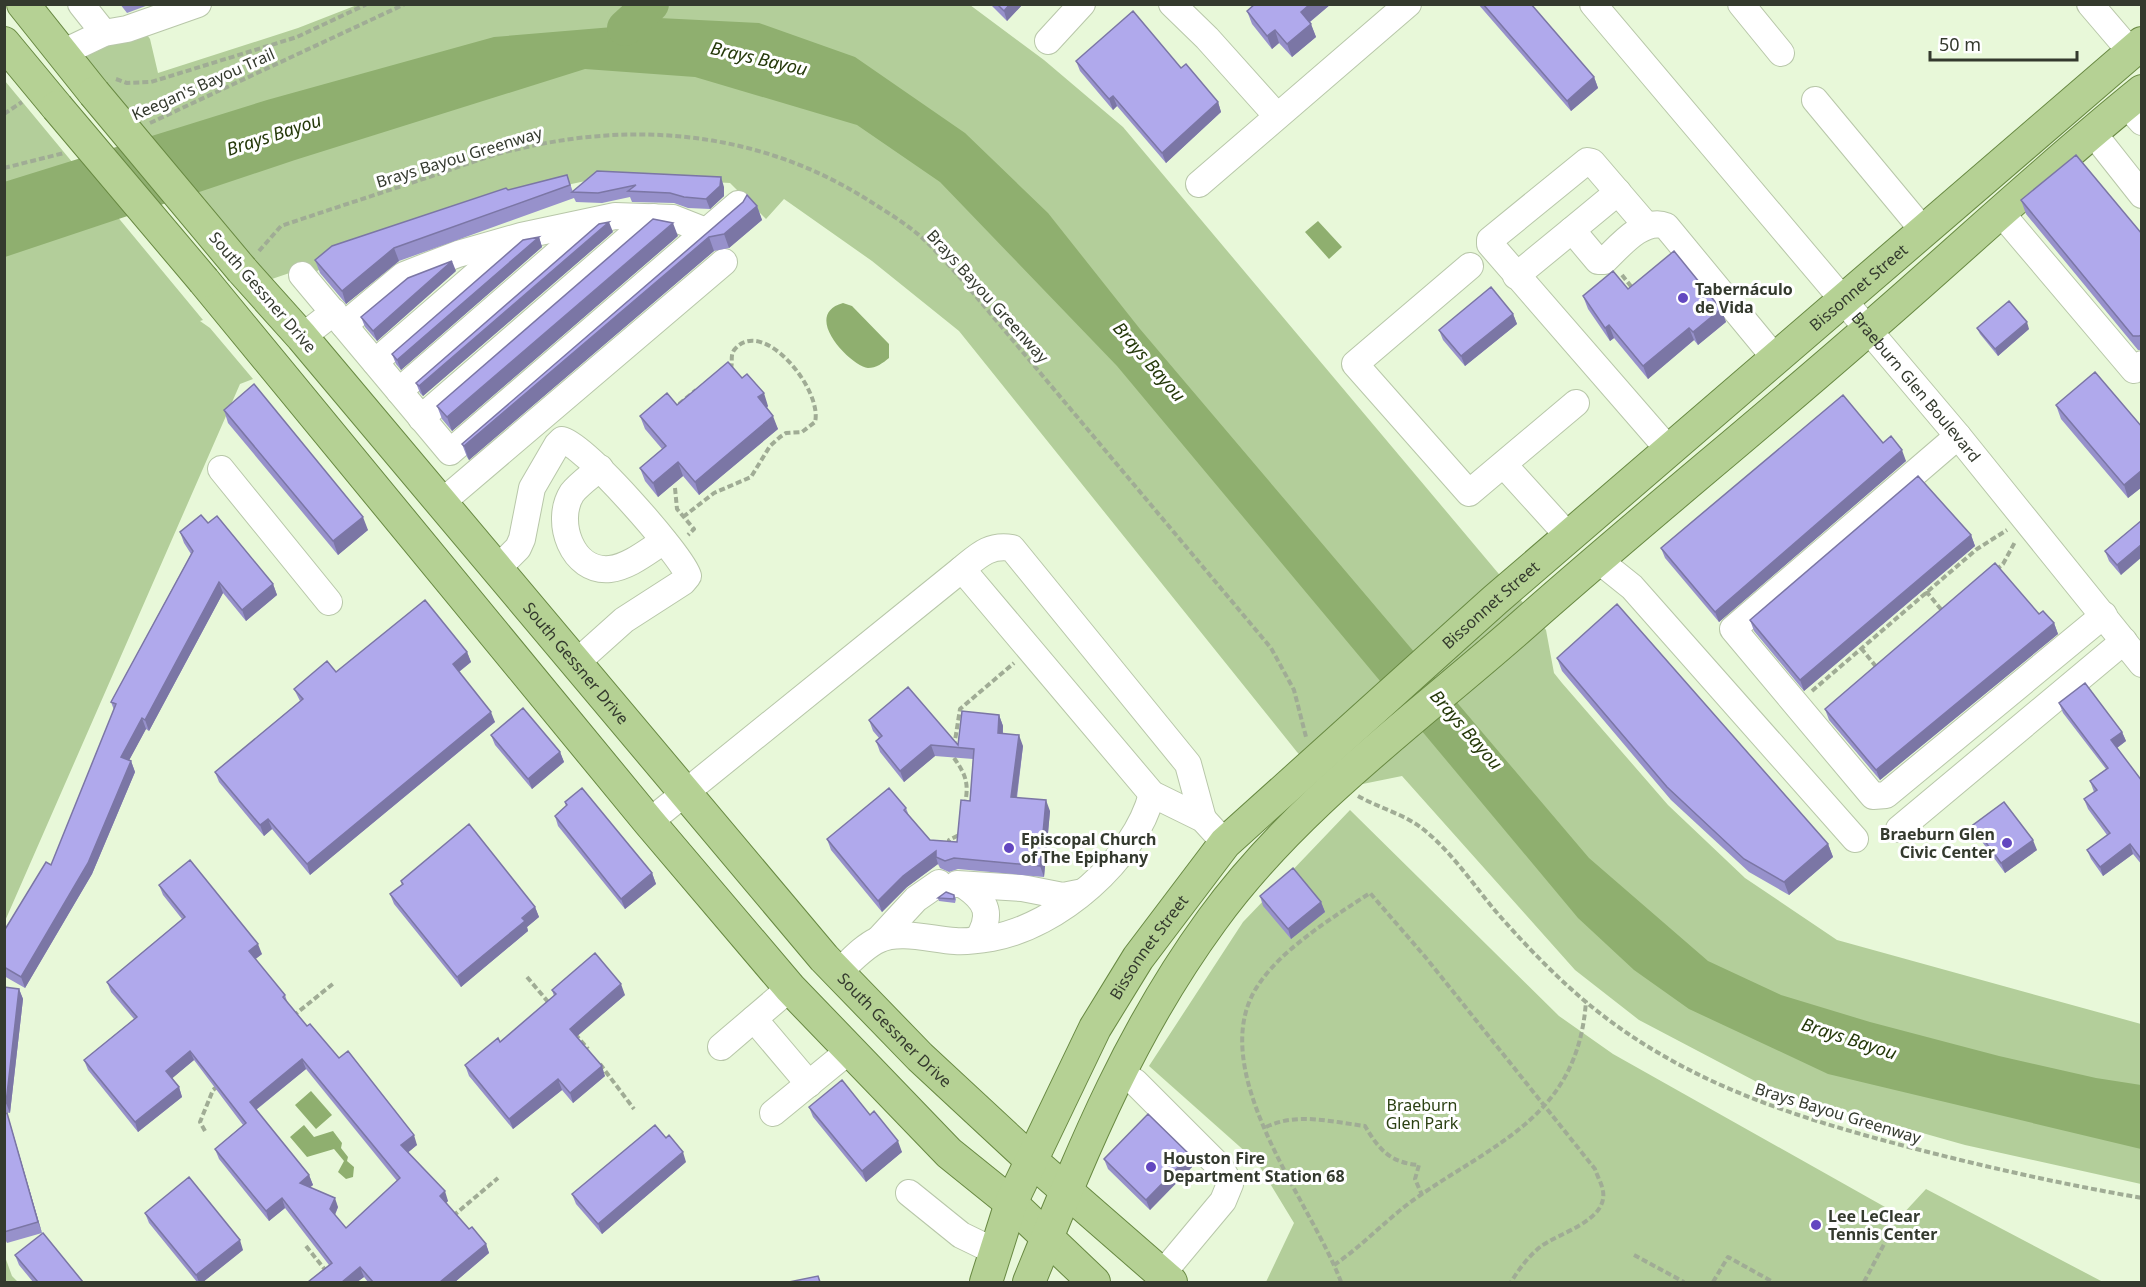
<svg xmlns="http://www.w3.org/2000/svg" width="2146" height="1287" font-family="'Noto Sans',sans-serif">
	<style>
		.green { fill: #b3ce9a }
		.water { fill: #8faf6f }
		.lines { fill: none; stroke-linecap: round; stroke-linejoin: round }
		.river { stroke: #8faf6f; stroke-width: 36 }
		.minor-casing { stroke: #b8c7a9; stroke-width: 28 }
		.major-casing { stroke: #688942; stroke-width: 34 }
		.path { stroke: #a0ac95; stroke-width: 4; stroke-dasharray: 6 3; stroke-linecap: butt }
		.minor { stroke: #fff; stroke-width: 26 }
		.major { stroke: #b5d194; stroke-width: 32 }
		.major-bridge-casing { stroke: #688942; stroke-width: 34; stroke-linecap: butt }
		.major-bridge { stroke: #b5d194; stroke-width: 32 }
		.wall { fill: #9791cb; fill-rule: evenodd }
		.shaded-wall { fill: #7b76a5 }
		.building { fill: #b0a9ec; stroke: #7b76a5; stroke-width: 1.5; fill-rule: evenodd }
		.poi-dot { fill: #6347c0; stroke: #fff; stroke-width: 2 }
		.labels { text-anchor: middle; stroke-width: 6; stroke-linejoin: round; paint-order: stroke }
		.street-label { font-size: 16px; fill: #343a2e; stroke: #fff }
		.poi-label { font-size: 16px; font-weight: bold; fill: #343a2e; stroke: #fff; text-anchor: start }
		.park-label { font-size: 16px; fill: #2b4012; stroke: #fff }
		.water-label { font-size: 18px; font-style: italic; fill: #25390a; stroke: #fff }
	</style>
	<rect width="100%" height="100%" fill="#e8f8d9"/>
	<!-- green -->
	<path class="green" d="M357 5H970L1044 60 1123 127 1546 630 1554 673 1562 683 1668 805 1745 878 1837 940 2141 1024V1184L1965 1145 1774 1091 1639 1020 1575 970 1402 776 1333 790 1297 752 959 331 872 261 784 199 766 219 730 183 609 176 515 196 336 257 316 272 310 266 269 280 89 65 86 57 92 51 145 32 150 39 158 73 298 28Z
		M5 81 203 320 200 321 210 328 253 379 240 384 5 921Z
		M1350 810 1559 1016 1613 1054 1901 1216 1926 1189 2103 1282H1266L1294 1223 1257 1162 1149 1066 1243 922Z
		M4 1254 12 1276 18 1282H5Z"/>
	<!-- water -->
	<path class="water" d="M659 18 759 23 855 57 965 133 1048 213 1140 329 1589 858 1708 961 1781 995 1870 1022 1999 1056 2096 1078 2141 1085V1149L1828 1074 1689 1009 1634 970 1578 918 1117 366 940 182 857 125 695 77 585 69 295 160 5 257 4 182 267 100 494 37 637 25Z
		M1318 221 1342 247 1329 259 1305 232Z
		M843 303 852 306 889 344V358C883 363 876 368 868 368 852 367 800 315 843 303Z
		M311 1091 332 1115 316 1129 295 1105Z
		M304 1125 314 1137 333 1131 342 1143 341 1148 348 1157 347 1161 354 1167 353 1177 346 1179 338 1172 344 1161 334 1149 307 1157 290 1137Z"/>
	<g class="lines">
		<!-- river -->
		<path class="river" d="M625 28 651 4"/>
		<!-- minor casing -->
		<g class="minor-casing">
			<g id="minor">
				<path d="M81 4 104 33"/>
				<path d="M1172 4 1207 38 1277 116"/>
				<path id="s1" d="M1593 4 1958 436 2142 664"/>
				<path d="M1741 4 1781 53"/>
				<path d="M2090 4 2131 52"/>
				<path d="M1048 41 1082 4"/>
				<path d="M62 53 104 33 127 29 198 4"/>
				<path d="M1815 100 1923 230"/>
				<path d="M2126 104 2142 122"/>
				<path d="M2093 133 2142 195"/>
				<path d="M1199 184 1408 4"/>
				<path d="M2001 213 2134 370 2142 364"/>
				<path d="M1646 225 1592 162 1587 161 1490 240V244L1669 450"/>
				<path d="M1572 230 1618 192"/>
				<path d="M1470 266 1355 364 1469 493 1576 403"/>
				<path d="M302 275 450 452 738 204"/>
				<path d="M1516 276 1572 230 1598 261H1604C1619 247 1643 217 1666 226L1775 358"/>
				<path d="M344 325 404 275 458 254 521 236 615 216 673 218 706 231"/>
				<path d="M302 337 334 312"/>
				<path d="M375 362 515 241"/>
				<path d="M399 391 595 221"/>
				<path d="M421 418 653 217"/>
				<path d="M1958 436 1733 629 1873 796 1886 795 2104 615"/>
				<path d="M1504 465 1562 529 1572 535"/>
				<path d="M600 468C592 475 579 484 572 493 554 521 572 573 610 569 629 567 648 551 664 541"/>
				<path d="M221 469 329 602"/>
				<path d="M441 503 724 262"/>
				<path d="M1597 559 1632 587 1855 839"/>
				<path d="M497 569 518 548 522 539 532 488 557 445 562 440C579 439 683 556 688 576L683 582 624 620 576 663"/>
				<path d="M962 569C978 556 989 544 1012 548L1188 764 1203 819"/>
				<path d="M649 822 962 569 1152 794 1203 819 1225 843"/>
				<path d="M1899 829 2124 641"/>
				<path d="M957 884 1022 888 1063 896 1083 892"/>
				<path d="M965 886C988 902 992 915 978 939"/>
				<path d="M879 939 916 899 939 883"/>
				<path d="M839 972C851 961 863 947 878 940 899 929 933 940 955 941 966 942 980 940 992 938 1058 926 1135 860 1152 794"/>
				<path d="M754 1019 809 1084"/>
				<path d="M721 1047 790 988"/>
				<path d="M1117 1074 1135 1082 1221 1168 1230 1184 1223 1201 1162 1274"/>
				<path d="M773 1113 850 1050"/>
				<path d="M909 1193 961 1235 996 1252"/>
			</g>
		</g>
		<!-- major casing -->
		<g class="major-casing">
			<g id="major">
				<path d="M23 4 94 93"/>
				<path d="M4 43 57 107"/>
				<path id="s2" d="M242 270 302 337 824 958 920 1057 1031 1160 1171 1282"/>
				<path d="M204 281 649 822 790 988 949 1153 1011 1203 1094 1282"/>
				<path id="s3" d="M986 1282 1011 1203 1095 1028 1138 958 1225 843 1495 600 2142 43"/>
				<path d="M1029 1282C1082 1152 1128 1035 1212 920 1295 805 1419 717 1525 623 1639 522 1757 427 1872 326 1962 248 2049 166 2142 91"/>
			</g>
		</g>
		<!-- path -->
		<path class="path" d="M116 79 127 83 151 82 297 37 367 4
			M4 114 22 102
			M150 123 405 4
			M4 168 64 153
			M259 251 281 226C331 209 381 193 432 176 460 167 489 155 518 149 639 120 762 133 868 200 885 211 904 222 920 236 936 250 950 267 964 282L1271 648 1294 690 1306 737
			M1622 275 1634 290
			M679 404 696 390
			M675 488 677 509 694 529 688 535
			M683 517 714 493 751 477 770 446 780 437 786 433 802 432 815 422C823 390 763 316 735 349 729 355 734 364 730 370
			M1996 570 2003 564 2015 542
			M1926 591 1944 613
			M1861 648 1878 669
			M1812 691 1977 549 2007 530
			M954 747 960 709 1014 663
			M954 758C966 775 969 783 965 804
			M1358 796C1379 808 1404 814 1423 829 1453 853 1474 886 1498 914 1527 947 1559 980 1592 1007 1685 1082 1788 1115 1901 1145 1981 1166 2061 1184 2142 1198
			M949 845V840L959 835 960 832
			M527 977 549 1003
			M293 1016 334 983
			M575 1034 588 1049
			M600 1064 634 1109
			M1266 1127C1297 1112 1332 1122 1365 1126 1379 1150 1391 1163 1419 1165L1415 1179 1422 1195
			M205 1131 200 1122 213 1090 218 1086
			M453 1216 498 1178
			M306 1246 326 1271
			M1634 1255 1684 1282
			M1334 1265C1362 1246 1385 1221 1412 1201 1493 1143 1578 1118 1586 1001
			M1341 1282C1311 1201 1198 1065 1261 981 1286 946 1335 916 1370 893L1427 959 1595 1169C1597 1176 1602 1184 1603 1191 1608 1221 1558 1233 1540 1247 1528 1257 1519 1269 1511 1282
			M1713 1282 1728 1257 1773 1282
			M1864 1282 1890 1233"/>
		<!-- minor -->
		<use href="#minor" class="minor"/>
		<!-- major -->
		<use href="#major" class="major"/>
		<!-- major-bridge casing -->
		<g class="major-bridge-casing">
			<path id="major-bridge" d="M94 93 242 270
				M57 107 204 281"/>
		</g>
		<!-- major-bridge -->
		<use href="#major-bridge" class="major-bridge"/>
	</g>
	<!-- wall -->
	<path class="wall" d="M120 4H151L127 13Z
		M990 4H1023L1007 21Z
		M1255 4H1331L1310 22 1316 37 1292 57 1279 43 1272 49 1252 24 1247 11Z
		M1478 4H1531L1594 77 1598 88 1571 111Z
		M1076 61 1181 68 1218 102 1221 112 1166 163 1117 106 1113 110 1080 71Z
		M597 171 724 187V196L710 209 688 208 674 203 632 202 630 197 602 203 576 202 574 198 399 261 346 304 320 273 315 260 508 190 567 175 573 192Z
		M2021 200 2142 234V350H2138L2026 214Z
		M743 202 757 206 762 220 729 248 714 251 469 460 467 457 462 444Z
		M613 232 423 396 420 393 416 383Z
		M678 236 452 431 442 419 437 406Z
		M539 237 542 247 401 370 396 364 392 354Z
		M456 271 377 341 365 327 361 317Z
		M1628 289 1721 309 1726 322 1698 345 1694 340 1648 379 1614 338 1610 341 1588 309 1583 296Z
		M1513 314 1517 324 1465 366 1443 340 1439 330Z
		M1977 328 2029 329 1998 356 1980 334Z
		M742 378 768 406 767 408 778 429 699 495 683 476 658 497 645 481 640 468 662 449 645 429 640 416 677 405Z
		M2056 405 2142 427V487L2128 498 2061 419Z
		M224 410 368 530 338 555 228 423Z
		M1883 443 1906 461 1719 622 1665 558 1661 548Z
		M2142 520 2121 575 2109 561 2105 551Z
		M208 523 273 584 277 595 246 621 223 593 149 731 146 729 129 760 131 761 135 772 92 874 25 988 4 976V931L51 865 114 710 111 702 191 554 184 543 180 532Z
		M1971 535 1975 546 1804 691 1754 631 1750 620Z
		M2039 614 2054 623 2058 634 1880 780 1829 720 1825 709Z
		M467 652 471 662 459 672 495 722 310 875 272 829 264 836 219 782 215 772 300 701 294 689 336 672Z
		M1557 658 1828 844 1833 857 1789 895 1749 872 1671 800 1562 671Z
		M2059 703 2122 732 2126 741 2117 748 2142 781V865L2133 854 2103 876 2091 859 2087 850 2107 835 2088 809 2084 799 2094 792 2090 781 2106 769 2063 713Z
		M999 715 1003 726V733L1023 746 1017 798 1050 811 1044 877 958 869 949 872 940 868 938 864 907 887 882 912 831 850 827 839 906 808 909 816 930 840 957 842 970 801 973 759 935 756 904 782 880 752 876 741 879 738 873 731 869 720 958 745Z
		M491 735 560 752 564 762 532 789 495 745Z
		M565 802 652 873 656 884 625 909 558 826 555 816 566 806Z
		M1973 825 2037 850 2005 873 1977 835Z
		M401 881 535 907 539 917 527 927 528 931 461 987 394 904 390 894 402 885Z
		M159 885 262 954 255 959 285 995 288 1004 307 1026 339 1058 417 1145 408 1152 448 1201 446 1203 469 1229 486 1244 489 1253 455 1282H368L364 1277 357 1282H308L329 1265 285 1208 269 1221 219 1159 215 1149 243 1125 194 1060 172 1078 179 1087 182 1097 138 1132 88 1070 84 1060 134 1019 111 992 107 982 182 919 163 895ZM306 1069 397 1181 346 1228 335 1215 338 1207 310 1187 313 1185 309 1175 256 1110Z
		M954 895 956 899 955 903 939 901 938 898Z
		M1260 896 1321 902 1325 912 1291 939 1263 906Z
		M4 987 19 989 23 999 10 1113 4 1112Z
		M552 990 625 995 576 1036 605 1076 573 1103 562 1090 513 1129 469 1076 465 1065 500 1042 554 996Z
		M809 1107 870 1115 902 1152 866 1182 813 1117Z
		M4 1114 10 1123 42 1233 7 1243 4 1237Z
		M1104 1159 1194 1165 1150 1210 1108 1169Z
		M686 1162 602 1234 576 1204 572 1194Z
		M145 1213 243 1250 203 1282H197L149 1223Z
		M15 1255 83 1282H33L19 1265Z"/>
	<!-- shaded-wall -->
	<path class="shaded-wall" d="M1010 4H1023L1007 21 1004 11Z
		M1310 4H1331L1306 25 1301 12Z
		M1311 24 1316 37 1292 57 1287 44Z
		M1275 30 1279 43 1272 49 1267 36Z
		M1594 77 1598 88 1571 111 1567 101Z
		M1113 96 1117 106 1113 110 1109 99Z
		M1218 102 1221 112 1166 163 1162 153Z
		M721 177 724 187V196L710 209 706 199Z
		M757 206 762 220 729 248 724 234Z
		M609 222 613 232 423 396 419 386Z
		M673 223 678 236 452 431 447 417Z
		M539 237 542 247 401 370 397 360Z
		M709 237 714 251 469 460 464 446Z
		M394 248 399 261 346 304 342 291Z
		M452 261 456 271 377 341 373 331Z
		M1721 309 1726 322 1698 345 1693 332Z
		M1513 314 1517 324 1465 366 1461 356Z
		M2027 322 2029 329 1998 356 1995 349Z
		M1609 325 1614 338 1610 341 1605 328Z
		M1689 328 1694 340 1648 379 1643 366Z
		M764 393 768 406 763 411 758 397Z
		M773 416 778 429 699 495 695 482Z
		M1902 450 1906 461 1719 622 1715 612Z
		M678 462 683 476 658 497 653 483Z
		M2142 470V487L2128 498 2124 485Z
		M363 517 368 530 338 555 333 541Z
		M1971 535 1975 546 1804 691 1800 680Z
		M2142 544V557L2121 575 2117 565Z
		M219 582 223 593 149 731 145 720Z
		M273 584 277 595 246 621 242 610Z
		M2054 623 2058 634 1880 780 1876 770Z
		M467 652 471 662 456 674 453 664Z
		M491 712 495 722 310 875 307 864Z
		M999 715 1003 726 1002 744 998 733Z
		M142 718 146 729 125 768 121 757Z
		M2122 732 2126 741 2114 750 2111 740Z
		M1019 735 1023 746 1015 808 1011 797Z
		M931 745 935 756 904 782 900 771Z
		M560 752 564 762 532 789 528 779Z
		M131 761 135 772 92 874 25 988 21 977Z
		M1046 800 1050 811 1044 877 1040 866Z
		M268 819 272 829 264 836 260 825Z
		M2033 840 2037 850 2005 873 2001 863Z
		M1828 844 1833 857 1789 895 1784 882Z
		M2130 844 2133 854 2103 876 2100 867Z
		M936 851V857L938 864 907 887 882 912 878 901 903 876Z
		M652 873 656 884 625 909 621 899Z
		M1321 902 1325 912 1291 939 1288 929Z
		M535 907 539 917 527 927 528 931 461 987 457 977Z
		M258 944 262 954 253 961 249 951Z
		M621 984 625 995 574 1039 570 1029Z
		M19 989 23 999 10 1113 6 1103Z
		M190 1051 194 1060 169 1081 166 1071Z
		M302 1059 306 1069 253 1112 250 1102Z
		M602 1066 605 1076 573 1103 570 1093Z
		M558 1079 562 1090 513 1129 509 1119Z
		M179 1087 182 1097 138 1132 135 1122Z
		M7 1113 10 1123 42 1233 38 1222Z
		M414 1135 417 1145 405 1155 401 1145Z
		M898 1141 902 1152 866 1182 862 1171Z
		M683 1152 686 1162 602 1234 598 1224Z
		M1190 1155 1194 1165 1150 1210 1146 1200Z
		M309 1175 313 1185 303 1193 300 1183Z
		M445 1191 448 1201 443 1206 440 1196Z
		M282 1198 285 1208 269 1221 266 1211Z
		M335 1198 338 1207 333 1219 330 1209Z
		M240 1240 243 1250 203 1282H199L196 1275Z
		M486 1244 489 1253 455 1282H440Z
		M360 1267 364 1277 357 1282H342Z"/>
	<!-- building -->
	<path class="building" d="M997 4H1010L1004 11Z
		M1255 4H1310L1301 12 1311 24 1287 44 1275 30 1267 36 1247 11Z
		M1483 4H1531L1594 77 1567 101Z
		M1133 11 1181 68 1186 64 1218 102 1162 153 1113 96 1109 99 1076 61Z
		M2076 155 2142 234V335L2139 336H2133L2021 200Z
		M597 171 721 177 720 186 706 199 684 197 670 193 628 191 636 185 598 193 572 192Z
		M567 175 570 185 394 248 342 291 315 260 332 246 506 188 508 190Z
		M747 195 757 206 724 234 709 237 464 446 462 444 743 202Z
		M653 219 673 223 447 417 437 406Z
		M609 222 419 386 416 383 599 224Z
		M539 237 397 360 392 354 523 240Z
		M1674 251 1721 309 1693 332 1689 328 1643 366 1609 325 1605 328 1583 296 1613 271 1628 289Z
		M452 261 373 331 361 317 408 278Z
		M1491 287 1513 314 1461 356 1439 330Z
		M2009 301 2027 322 1995 349 1977 328Z
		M728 362 742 378 747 374 764 393 758 397 773 416 695 482 678 462 653 483 640 468 666 446 640 416 667 393 677 405Z
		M2095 372 2142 427V470L2124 485 2056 405Z
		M254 384 363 517 333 541 224 410Z
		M1843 395 1883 443 1891 436 1902 450 1715 612 1661 548Z
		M1918 476 1971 535 1800 680 1750 620Z
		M201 515 208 523 217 516 273 584 242 610 219 582 145 720 142 718 121 757 131 761 88 863 21 977 4 967V931L46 862 51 865 116 704 111 702 193 551 180 532Z
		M2142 520V544L2117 565 2105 551Z
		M1995 563 2039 614 2043 611 2054 623 1876 770 1825 709Z
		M425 600 467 652 453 664 491 712 307 864 268 819 260 825 215 772 303 699 294 689 327 661 336 672Z
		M1617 604 1828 844 1784 882 1744 859 1667 787 1557 658Z
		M2085 683 2122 732 2111 740 2142 781V860L2130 844 2100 867 2087 850 2110 833 2084 799 2097 790 2090 781 2108 768 2059 703Z
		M908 687 958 745 962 711 999 715 998 733 1019 735 1011 797 1046 800 1040 866 954 858 945 861 936 857V851L903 876 878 901 827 839 889 788 906 808 904 810 930 840 957 842 961 800 970 801 974 749 931 745 900 771 876 741 882 736 869 720Z
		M523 708 560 752 528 779 491 735Z
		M582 788 652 873 621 899 555 816 567 805 565 802Z
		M2004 802 2033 840 2001 863 1973 825Z
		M469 824 535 907 522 918 525 921 457 977 390 894 403 884 401 881Z
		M190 860 258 944 249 951 285 995 283 997 307 1026 310 1024 339 1058 348 1051 414 1135 401 1145 445 1191 440 1196 469 1229 472 1227 486 1244 440 1282H373L360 1267 342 1282H308L332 1263 282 1198 266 1211 215 1149 246 1123 190 1051 166 1071 179 1087 135 1122 84 1060 137 1017 107 982 185 917 159 885ZM302 1059 400 1178 346 1228 330 1209 335 1198 300 1183 309 1175 250 1102Z
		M1293 868 1321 902 1288 929 1260 896Z
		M946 892 954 895V899L938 898Z
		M595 953 621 984 570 1029 602 1066 570 1093 558 1079 509 1119 465 1065 498 1038 500 1042 556 994 552 990Z
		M4 987 19 989 6 1103 4 1102Z
		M842 1080 870 1115 874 1111 898 1141 862 1171 809 1107Z
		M7 1113 38 1222 4 1232V1114Z
		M1148 1114 1190 1155 1146 1200 1104 1159Z
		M655 1125 666 1138 669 1135 683 1152 598 1224 572 1194Z
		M189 1177 240 1240 196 1275 145 1213Z
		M43 1233 83 1282H38L15 1255Z
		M818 1276 820 1282H789Z"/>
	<!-- markers -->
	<g class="poi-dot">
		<circle cx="1683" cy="298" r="6"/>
		<circle cx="2007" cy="843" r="6"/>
		<circle cx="1009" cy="848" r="6"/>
		<circle cx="1151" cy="1167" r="6"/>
		<circle cx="1816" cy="1225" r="6"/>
	</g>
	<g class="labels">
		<!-- street labels -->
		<g class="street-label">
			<text transform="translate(203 84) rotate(-24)" y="6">Keegan's Bayou Trail</text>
			<text transform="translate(459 157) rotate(-17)" y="6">Brays Bayou Greenway</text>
			<text dy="6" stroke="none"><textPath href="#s3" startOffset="1346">Bissonnet Street</textPath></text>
			<text transform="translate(263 292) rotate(49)" y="6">South Gessner Drive</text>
			<text transform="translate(988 296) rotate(48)" y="6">Brays Bayou Greenway</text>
			<text dy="6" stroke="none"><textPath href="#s1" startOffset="501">Braeburn Glen Boulevard</textPath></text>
			<text dy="6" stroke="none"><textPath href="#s3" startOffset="860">Bissonnet Street</textPath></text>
			<text dy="6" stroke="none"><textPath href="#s2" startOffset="516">South Gessner Drive</textPath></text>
			<text dy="6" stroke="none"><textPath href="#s3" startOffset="374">Bissonnet Street</textPath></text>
			<text dy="6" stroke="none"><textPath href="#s2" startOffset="1002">South Gessner Drive</textPath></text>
			<text transform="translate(1838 1113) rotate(17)" y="6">Brays Bayou Greenway</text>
		</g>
		<!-- poi labels -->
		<g class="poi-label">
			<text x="1695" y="295">Tabernáculo<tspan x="1695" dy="18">de Vida</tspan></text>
			<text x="1995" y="840" text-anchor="end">Braeburn Glen<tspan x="1995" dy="18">Civic Center</tspan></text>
			<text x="1021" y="845">Episcopal Church<tspan x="1021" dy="18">of The Epiphany</tspan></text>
			<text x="1163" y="1164">Houston Fire<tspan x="1163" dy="18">Department Station 68</tspan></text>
			<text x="1828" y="1222">Lee LeClear<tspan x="1828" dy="18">Tennis Center</tspan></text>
		</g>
		<!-- park labels -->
		<g class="park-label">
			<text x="1422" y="1111">Braeburn<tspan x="1422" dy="18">Glen Park</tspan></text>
		</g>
		<!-- water labels -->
		<g class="water-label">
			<text transform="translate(759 59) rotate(13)" y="6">Brays Bayou</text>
			<text transform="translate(274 135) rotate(-18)" y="6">Brays Bayou</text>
			<text transform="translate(1149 362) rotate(49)" y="6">Brays Bayou</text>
			<text transform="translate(1466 730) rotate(49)" y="6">Brays Bayou</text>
			<text transform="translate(1849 1039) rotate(18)" y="6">Brays Bayou</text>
		</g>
	</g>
	<!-- border -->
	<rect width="2146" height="1287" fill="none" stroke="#343a2e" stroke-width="12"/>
	<!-- scale -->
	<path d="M1930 51v9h147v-9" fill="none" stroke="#343a2e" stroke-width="3"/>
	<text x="1939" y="51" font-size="18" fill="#343a2e" stroke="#ffffff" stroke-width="4.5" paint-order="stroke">50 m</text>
</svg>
